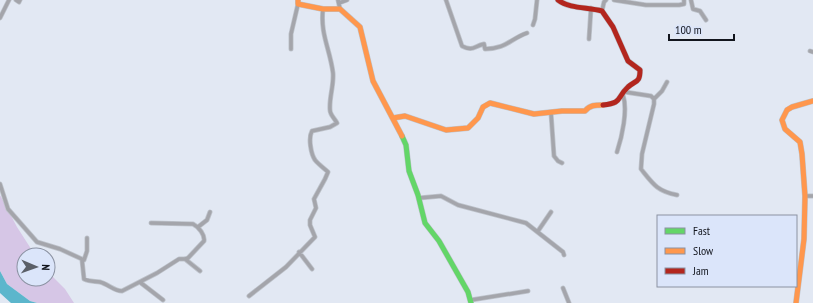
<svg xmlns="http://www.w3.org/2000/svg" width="813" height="303" font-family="'PT Sans Narrow',sans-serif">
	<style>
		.green { fill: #d6c6e6 }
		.water { fill: #5cb6cc }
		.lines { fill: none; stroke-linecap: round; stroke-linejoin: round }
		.street-casing { stroke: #bec3cb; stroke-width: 5 }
		.fast-casing { stroke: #bec3cb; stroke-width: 6 }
		.slow-casing { stroke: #bec3cb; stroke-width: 6 }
		.jam-casing { stroke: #bec3cb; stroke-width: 6 }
		.street { stroke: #a4a5ab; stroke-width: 3.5 }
		.fast { stroke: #63d668; stroke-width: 5 }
		.slow { stroke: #ff974d; stroke-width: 5 }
		.jam { stroke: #b3261e; stroke-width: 5 }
	</style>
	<rect width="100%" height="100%" fill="#e2e8f3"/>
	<!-- green -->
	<path class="green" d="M0 195 17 227 35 255H24V279H48V272L65 289 74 303H37L30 301 7 284 0 271Z"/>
	<!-- water -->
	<path class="water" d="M0 271 7 284 30 301 37 303H11L0 293Z"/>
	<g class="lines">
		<!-- street casing -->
		<g class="street-casing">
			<path id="street" d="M16 0 19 2 20 0
				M338 0 340 9
				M446 0 462 46C473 52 474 46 484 44L485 49C506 49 510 39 527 33
				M614 0 646 5H679L684 4V0
				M691 0 693 9 700 11 706 20
				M339 3 347 0
				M602 11 604 2 606 0
				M0 18 9 0
				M533 25 535 19 537 0
				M589 39 591 8
				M291 49V34L298 4
				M810 51 813 52
				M625 92 651 96 654 99V104L642 154 641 169C653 184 657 191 677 195
				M654 99 662 91 667 82
				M551 113 554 156 558 161 562 163
				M617 152C622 137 628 110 623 95
				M0 184 8 209 37 242 60 249 84 260 87 251V238
				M805 196H813
				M419 198 441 196 458 205 526 223 563 252 564 255
				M198 227 207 220 210 212
				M538 231 551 212
				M299 252 312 269
				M185 259 200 271
				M82 260 84 279C90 282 95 281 100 282 108 284 114 291 122 291L157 273 179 259H185L188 258 204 241C205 235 199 227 193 224L151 223
				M141 283 163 300
				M563 288 569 303
				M249 296 286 267 315 237 310 225V220L316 208 314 199 325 179 328 172C324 168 319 165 315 160 311 154 308 138 312 131L330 127 337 123C335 119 330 115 330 110 329 97 334 86 333 73 330 49 320 34 323 9
				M471 300 528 291"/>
		</g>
		<!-- fast casing -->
		<g class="fast-casing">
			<path id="fast" d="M402 136 406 145 409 171 418 195 425 223 439 241 468 292 471 303"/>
		</g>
		<!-- slow casing -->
		<g class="slow-casing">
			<path id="slow" d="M298 0V4L323 9H340L360 27 373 81 402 136
				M393 118 405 116 446 130 468 128 478 118 483 107 490 103 534 114 562 111H585C590 105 595 105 603 105
				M796 303 804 239 805 196 802 154 800 142 785 129 782 120 787 110 792 107 813 101"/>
		</g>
		<!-- jam casing -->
		<g class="jam-casing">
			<path id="jam" d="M558 0C570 9 588 7 602 11L613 27 628 61 640 70C640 83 636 80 628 87 616 98 623 103 603 105"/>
		</g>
		<!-- street -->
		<use href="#street" class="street"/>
		<!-- fast -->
		<use href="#fast" class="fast"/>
		<!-- slow -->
		<use href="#slow" class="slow"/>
		<!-- jam -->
		<use href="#jam" class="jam"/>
	</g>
	<!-- legend -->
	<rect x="657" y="215" width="140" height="72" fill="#dbe5fa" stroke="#8b92a2"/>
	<rect x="665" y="228" width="20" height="6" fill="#63d668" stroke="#8b92a2"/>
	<text x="693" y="235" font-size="12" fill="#12151d">Fast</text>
	<rect x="665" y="248" width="20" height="6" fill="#ff974d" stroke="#8b92a2"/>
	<text x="693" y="255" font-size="12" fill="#12151d">Slow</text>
	<rect x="665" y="268" width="20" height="6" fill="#b3261e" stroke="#8b92a2"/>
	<text x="693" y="275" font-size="12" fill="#12151d">Jam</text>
	<!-- north arrow -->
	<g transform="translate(36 267) rotate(92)"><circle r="19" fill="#dbe5fa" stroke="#8b92a2"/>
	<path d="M0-3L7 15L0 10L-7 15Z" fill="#5b5f68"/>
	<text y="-6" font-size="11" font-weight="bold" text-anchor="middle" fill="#12151d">N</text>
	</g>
	<!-- scale -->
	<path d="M669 34v6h65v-6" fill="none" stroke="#12151d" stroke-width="2"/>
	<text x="675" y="34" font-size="12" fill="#12151d" stroke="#dbe5fa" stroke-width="3" paint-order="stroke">100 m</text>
</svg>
